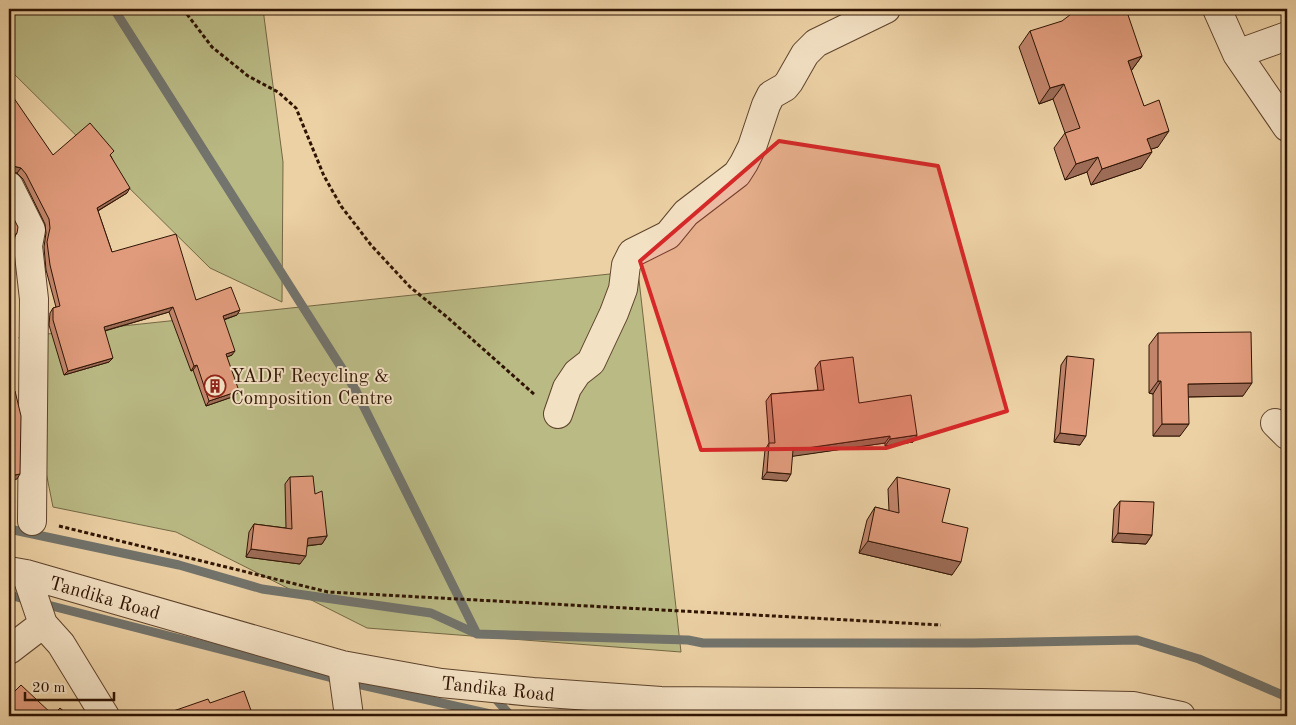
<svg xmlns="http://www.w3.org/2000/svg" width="1296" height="725" font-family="'Old Standard TT',serif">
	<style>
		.green { fill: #baba85; stroke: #746744 }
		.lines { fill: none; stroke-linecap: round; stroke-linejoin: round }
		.stream { stroke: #72746d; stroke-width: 9 }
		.minor-casing { stroke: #5e432c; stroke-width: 30 }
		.path { stroke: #2f1403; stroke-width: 3; stroke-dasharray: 4 2.5; stroke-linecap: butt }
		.minor { stroke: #f3e1c4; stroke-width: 28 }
		.wall { fill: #c1856b; stroke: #2f1403 }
		.shaded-wall { fill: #9d6c57; stroke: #2f1403 }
		.building { fill: #e09b7c; stroke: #2f1403 }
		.marked { fill: #d62828; fill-opacity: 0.2; stroke: #d62828; stroke-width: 4; stroke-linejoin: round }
		.labels { text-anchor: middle; stroke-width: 4; stroke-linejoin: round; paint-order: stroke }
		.poi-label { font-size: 19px; fill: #2f1403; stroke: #f3e1c4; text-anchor: start }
		.street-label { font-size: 19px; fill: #2f1403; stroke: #f3e1c4 }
	</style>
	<rect width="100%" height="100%" fill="#ecd1a5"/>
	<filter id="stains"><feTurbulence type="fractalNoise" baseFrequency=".004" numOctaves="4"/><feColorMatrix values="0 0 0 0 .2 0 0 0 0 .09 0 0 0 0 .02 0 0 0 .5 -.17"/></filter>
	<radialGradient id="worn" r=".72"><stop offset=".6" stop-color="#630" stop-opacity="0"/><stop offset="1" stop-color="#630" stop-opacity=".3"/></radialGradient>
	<!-- green -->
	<path class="green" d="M9 9H263L283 162 282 302 210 268 9 69Z
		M638 271 681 652 367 628 176 532 53 507 19 337Z"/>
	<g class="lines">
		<!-- stream -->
		<path class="stream" d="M114 9 355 389 477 634
			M9 529 179 565 262 589 431 613 477 634 688 640 703 643H973L1137 640 1199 659 1287 697
			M9 595 344 681 499 716
			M493 696 511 716"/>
		<!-- minor casing -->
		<g class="minor-casing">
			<path id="minor" d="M1217 9 1237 54 1287 127
				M1237 54 1287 36
				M9 186 31 230 28 246 34 299 32 521
				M558 414 567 388 577 373 591 362 614 313 623 289 626 265 632 253 668 235 686 213 737 174 744 163 752 147 766 105 771 95 785 87 789 82 805 54 816 43 886 9
				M1275 423 1287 435
				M9 571 26 574 342 665 441 683 533 692 661 701 981 703 1133 706 1181 716
				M26 574 43 624 61 644 105 716
				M9 650 43 624
				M342 665 349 716"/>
		</g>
		<!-- path -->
		<path class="path" d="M183 9 212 47 248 76 278 92 296 108 324 176 341 206 371 245 410 287 447 317 535 395
			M59 526 328 592 941 625"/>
		<!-- minor -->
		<use href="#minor" class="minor"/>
	</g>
	<!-- wall -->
	<path class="wall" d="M1030 31 1142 56 1131 71 1158 147 1151 149 1141 168 1091 185 1087 172 1065 180 1054 148 1065 133 1053 99 1039 104 1019 47Z
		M53 155 111 156 127 193 98 211 112 252 196 300 237 315 224 320 232 355 227 357 235 396 206 406 193 370 191 371 169 312 105 331 109 362 64 375 49 325 50 313 53 308 56 307 46 270 44 247 46 233 45 224 23 179 17 173 9 170Z
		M1158 333 1243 396 1188 397 1180 436H1153V394L1149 393V345Z
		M1067 356 1080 445 1054 442 1061 365Z
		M820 361 859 403 917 435 913 442 885 446V443L792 456 787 481 762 479 765 450 769 443 766 401 771 394 818 390 815 368Z
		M290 477 315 494 327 536 322 544 307 546 300 564 246 557 249 532 254 524 286 528 285 484Z
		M897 477 942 522 952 575 859 553 867 520 875 507 889 511 888 489Z
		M1120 501 1152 535 1146 544 1112 542 1114 509Z"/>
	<!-- shaded-wall -->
	<path class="shaded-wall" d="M1142 56 1131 71 1128 61Z
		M1064 84 1053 99 1039 104 1050 88Z
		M1169 131 1158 147 1136 154 1147 139Z
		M1152 152 1141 168 1091 185 1102 169Z
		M1098 157 1087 172 1065 180 1076 164Z
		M13 166 21 168 17 173 9 171V167Z
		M130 188 127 193 94 213 97 208Z
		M17 233 14 238 9 242V240Z
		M173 307 169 312 100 332 104 327Z
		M240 310 237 315 219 321 223 316Z
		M235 351 232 355 222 359 226 354Z
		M113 358 109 362 64 375 68 371Z
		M197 365 193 370 191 371 194 366Z
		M1158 381H1161L1153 394 1149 393Z
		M1252 383 1243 396 1179 397 1188 384Z
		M239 391 235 396 206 406 209 401Z
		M1162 424H1189L1180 436H1153Z
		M1060 433 1086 436 1080 445 1054 442Z
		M917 435 913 442 885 446 890 439Z
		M890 436 885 443 788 457 793 450Z
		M767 472 791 474 787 481 762 479Z
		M20 474 17 479 9 481V478L10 476Z
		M1118 533 1152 535 1146 544 1112 542Z
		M327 536 322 544 303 546 308 538Z
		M868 541 961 562 952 575 859 553Z
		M251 549 306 556 300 564 246 557Z"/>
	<!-- building -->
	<path class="building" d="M1093 9H1126L1142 56 1128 61 1144 106 1159 100 1169 131 1147 139 1152 152 1102 169 1098 157 1076 164 1065 133 1080 128 1064 84 1050 88 1030 31 1062 21 1075 11Z
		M9 91 53 155 90 123 114 151 110 155 130 188 97 208 112 252 176 234 196 300 231 287 240 310 223 316 235 351 226 354 239 391 209 401 197 365 194 366 173 307 104 327 113 358 68 371 53 320V308L60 306 50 265 47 242 50 228 49 219 26 174 21 168 13 166 9 167Z
		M9 209 18 227 17 233 9 240Z
		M1251 332 1252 383 1188 384 1189 424H1162L1161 381H1158V333Z
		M1067 356 1094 359 1086 436 1060 433Z
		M853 357 859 403 911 395 917 435 890 439V436L793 450 791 474 767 472 769 443H775L771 394 824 390 820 361Z
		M9 370 13 391H15L21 416 20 474 10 476 9 471Z
		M313 476 315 494 322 491 327 536 308 538 306 556 251 549 254 524 292 529 290 477Z
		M897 477 950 489 942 522 968 528 961 562 868 541 875 507 899 513Z
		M1120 501 1154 502 1152 535 1118 533Z
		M21 685 53 715 60 708 69 716H9V697Z
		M244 691 253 716H159L208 699 210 703Z
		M274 714V716H267Z"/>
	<!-- marked area -->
	<path class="marked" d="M779 141 938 166 1007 411 886 448 701 450 640 261Z"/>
	<!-- icons -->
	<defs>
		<g id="building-ring" transform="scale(1.125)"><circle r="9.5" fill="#f3e1c4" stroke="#8f2418" stroke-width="1.5"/><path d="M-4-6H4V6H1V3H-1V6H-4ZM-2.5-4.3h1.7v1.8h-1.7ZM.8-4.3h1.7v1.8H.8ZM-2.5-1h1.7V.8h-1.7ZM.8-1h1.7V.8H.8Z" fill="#8f2418"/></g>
	</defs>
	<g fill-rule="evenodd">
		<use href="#building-ring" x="215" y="386"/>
	</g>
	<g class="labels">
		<!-- poi labels -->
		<g class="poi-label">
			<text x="231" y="382">YADF Recycling &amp;<tspan x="231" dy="22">Composition Centre</tspan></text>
		</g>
		<!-- street labels -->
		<g class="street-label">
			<text transform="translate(105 597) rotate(16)" y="7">Tandika Road</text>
			<text transform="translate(498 688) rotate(6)" y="7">Tandika Road</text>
		</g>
	</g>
	<!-- margin -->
	<rect width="1296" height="725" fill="none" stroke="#ecd1a5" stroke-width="30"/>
	<rect x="10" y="10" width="1276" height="705" fill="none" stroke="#2f1403" stroke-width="2.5"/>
	<rect x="15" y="15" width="1266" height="695" fill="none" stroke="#2f1403"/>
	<!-- scale -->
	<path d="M25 692v8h89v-8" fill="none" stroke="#2f1403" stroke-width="2.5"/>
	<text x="32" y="692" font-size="15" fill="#2f1403" stroke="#f3e1c4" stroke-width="4" paint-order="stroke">20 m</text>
	<rect width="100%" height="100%" filter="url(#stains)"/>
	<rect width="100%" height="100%" fill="url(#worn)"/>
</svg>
